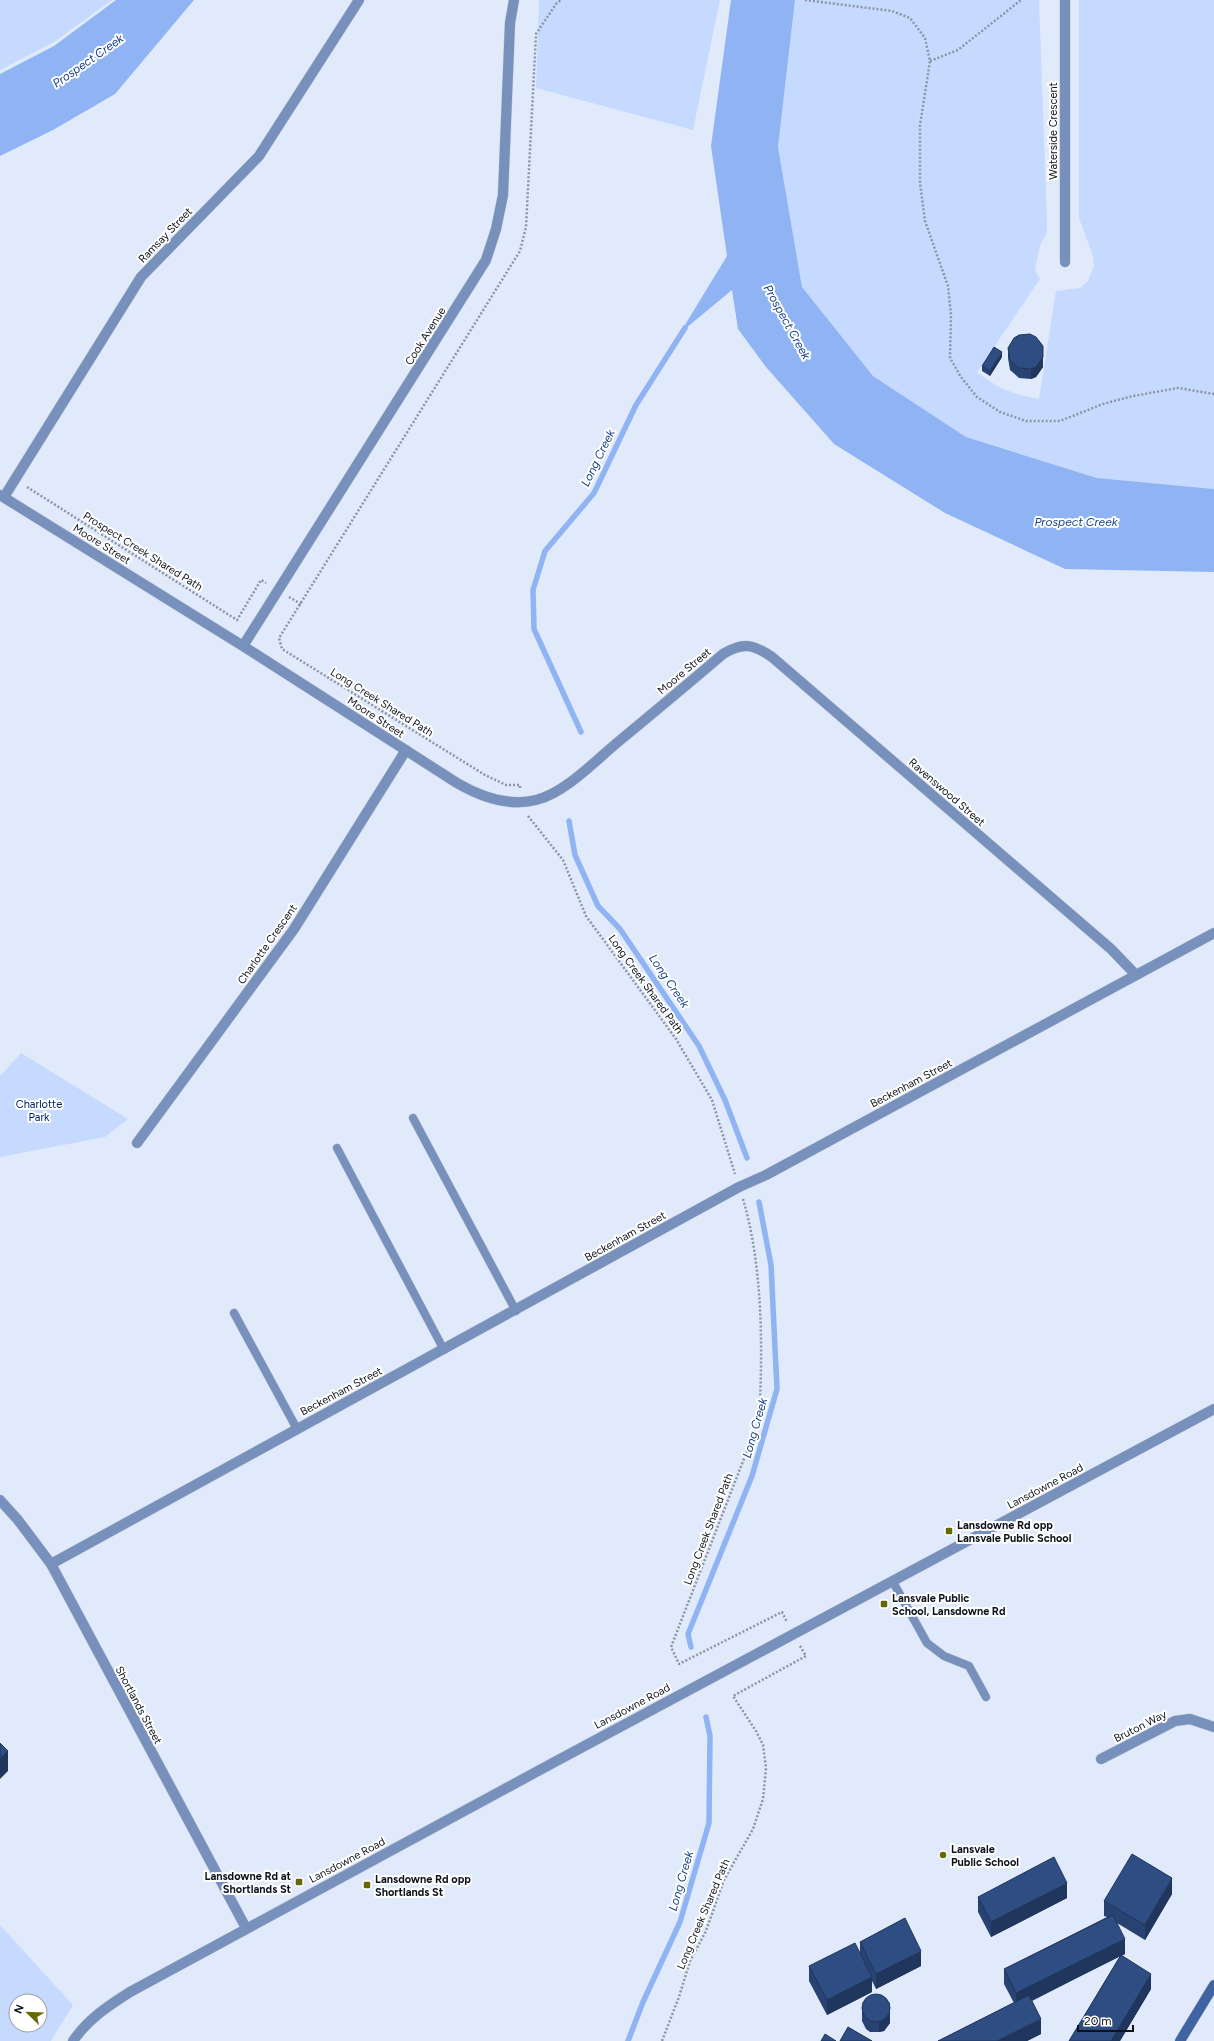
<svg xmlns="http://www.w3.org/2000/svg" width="1214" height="2041" font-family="Figtree,sans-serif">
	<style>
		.green { fill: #c5dafe; fill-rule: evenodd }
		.water { fill: #90b4f3 }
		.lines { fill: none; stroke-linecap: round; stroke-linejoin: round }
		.stream { stroke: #90b4f3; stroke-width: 5.5 }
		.service-casing { stroke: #bec7d7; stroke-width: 9 }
		.pedestrian-casing { stroke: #bec7d7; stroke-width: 11 }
		.minor-casing { stroke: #bec7d7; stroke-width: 11 }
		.secondary-casing { stroke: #bec7d7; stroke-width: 11 }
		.path { stroke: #8d95a3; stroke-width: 2.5; stroke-dasharray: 2 2; stroke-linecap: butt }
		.service { stroke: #7790bc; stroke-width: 8 }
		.pedestrian { stroke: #7790bc; stroke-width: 10 }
		.minor { stroke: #7790bc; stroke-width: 10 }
		.secondary { stroke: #4064a2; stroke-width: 10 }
		.wall { fill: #284271 }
		.shaded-wall { fill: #20365c }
		.building { fill: #2e4d83; stroke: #20365c }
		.poi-dot { fill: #666804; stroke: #fff; stroke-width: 1.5 }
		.labels { text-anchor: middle; stroke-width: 4; stroke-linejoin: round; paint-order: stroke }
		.street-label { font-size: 11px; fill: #0d121b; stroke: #fff }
		.park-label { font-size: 11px; fill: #002167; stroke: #fff }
		.poi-label { font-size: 11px; font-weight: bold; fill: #0d121b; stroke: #fff; text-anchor: start }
		.water-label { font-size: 12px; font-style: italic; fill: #184189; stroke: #fff }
	</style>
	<rect width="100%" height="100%" fill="#e0eafb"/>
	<!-- green -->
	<path class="green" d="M0 0H112L54 42 0 70Z
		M539 0H720L693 130 536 88Z
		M795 0H1039L1047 223V233L1040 245 1035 270 1040 279 977 372C998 389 1013 394 1039 399L1056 291 1080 288 1088 281 1094 266 1093 256 1079 218V0H1214V489L1097 478 966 437 873 376 802 288 778 147Z
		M21 1053 128 1119 105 1137 0 1157V1076Z
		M0 1925 73 2005 51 2041H0ZM16 2001H40V2025H16Z"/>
	<!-- water -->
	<path class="water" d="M116 0H194L115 94 53 130 0 156V74L54 46Z
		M731 0H795L778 147 802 287 873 376 966 437 1097 478 1214 489V572L1065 569 945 513 834 444 766 367 738 329 732 290 680 333 727 256 711 146Z"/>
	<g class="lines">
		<!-- stream -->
		<path class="stream" d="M581 732 534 629 533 590 545 551 594 493 636 405 685 328
			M569 821 575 855 598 906 620 929 699 1046 725 1100 747 1158
			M691 1647 688 1634 752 1476 777 1389 771 1265 759 1202
			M628 2041 643 2002 680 1922 709 1823 710 1736 706 1717"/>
		<!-- service casing -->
		<g class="service-casing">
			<path id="service" d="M413 1118 516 1311
				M337 1148 444 1350
				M234 1313 297 1429
				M893 1582 927 1643 944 1656 969 1666 986 1697"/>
		</g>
		<!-- pedestrian casing -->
		<g class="pedestrian-casing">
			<path id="pedestrian" d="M1065 0V262"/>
		</g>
		<!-- minor casing -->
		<g class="minor-casing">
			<path id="minor" d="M0 495 243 646 457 783C481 797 508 807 536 800 565 793 595 761 618 742 653 713 688 684 723 654 743 642 753 644 772 657L1111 949 1136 975
				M4 497 141 277 259 156 359 0
				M243 646 486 260 496 229 503 195 510 23 514 0
				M137 1143 294 929 406 750
				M0 1500 18 1520 51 1564 246 1928
				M51 1564 739 1187 766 1175 1214 933
				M1101 1759 1175 1721 1190 1719 1214 1727
				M73 2041C88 2019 108 2006 130 1992 490 1795 852 1603 1214 1409"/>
		</g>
		<!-- secondary casing -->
		<g class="secondary-casing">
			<path id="secondary" d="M1180 2041 1214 1985"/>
		</g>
		<!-- path -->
		<path class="path" d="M805 0 892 11 910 18 925 38 930 61 920 125V183L925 221 948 286 951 315 950 358 961 377 977 397 1000 412 1026 421H1060L1103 404 1133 396 1178 388 1214 394
			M930 61 958 50 1021 0
			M27 487 237 620 261 580 266 583
			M289 597 301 604
			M520 788V785H506L485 775 282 649 279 638 520 251 526 227 536 34 556 4 561 0
			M528 816 563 860 586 916 676 1039 712 1100 735 1174
			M743 1199C763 1266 763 1351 759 1420L671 1647 679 1664 782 1612 787 1622
			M662 2041 679 1997 690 1961 706 1931 724 1880 753 1829 763 1799 766 1768 763 1745 756 1731 733 1696 806 1656 800 1646"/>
		<!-- service -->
		<use href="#service" class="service"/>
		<!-- pedestrian -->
		<use href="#pedestrian" class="pedestrian"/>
		<!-- minor -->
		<use href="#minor" class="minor"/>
		<!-- secondary -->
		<use href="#secondary" class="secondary"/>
	</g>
	<!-- wall -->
	<path class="wall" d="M1008 348 1043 367 1036 377 1031 379 1019 378 1010 370 1008 358Z
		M1002 357 990 376 982 371V366Z
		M1172 1894 1145 1940 1117 1923 1125 1954 1121 1956 1151 1989 1120 2041H1069L1120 1956 1032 2001 1041 2034 1027 2041H938L1014 2003 1004 1984V1969L1107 1917 1104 1916V1901Z
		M978 1897 1067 1898 991 1937 978 1912Z
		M860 1942 921 1966 876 1989 872 1981V1992L827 2015 809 1981V1966L860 1953Z
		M890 2003V2023L884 2031 879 2032H870L866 2029 862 2021V2011Z"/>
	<!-- shaded-wall -->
	<path class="shaded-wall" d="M1002 352V357L990 376V371Z
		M1043 357V367L1036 377 1031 379V369Z
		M8 1751V1771L0 1779V1759Z
		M1172 1878V1894L1145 1940V1925Z
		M1067 1883V1898L991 1937V1922Z
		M1125 1939V1954L1016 2008V1993Z
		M921 1951V1966L876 1989V1974Z
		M1151 1974V1989L1120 2041H1111Z
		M872 1977V1992L827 2015V2000Z
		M890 2013V2023L884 2031 879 2032V2022Z
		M1041 2019V2034L1027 2041H997Z"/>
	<!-- building -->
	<path class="building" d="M1030 334 1036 337 1043 346V357L1036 367 1031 369 1019 368 1010 360 1008 348 1014 338 1019 335Z
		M994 347 1002 352 990 371 982 366Z
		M0 1743 8 1751 0 1759Z
		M1132 1854 1172 1878 1145 1925 1104 1901Z
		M1054 1857 1067 1883 991 1922 978 1897Z
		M1113 1915 1125 1939 1016 1993 1004 1969Z
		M905 1918 921 1951 876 1974 860 1942Z
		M855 1943 872 1977 827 2000 809 1966Z
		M1121 1955 1151 1974 1111 2041H1069Z
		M862 2008a14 14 0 1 1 28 0a14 14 0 1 1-28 0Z
		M1029 1995 1041 2019 997 2041H938Z
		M848 2027 872 2041H840Z
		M825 2034 836 2041H821Z"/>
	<!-- markers -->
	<g class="poi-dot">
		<rect x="945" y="1527" width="8" height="8" rx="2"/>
		<rect x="880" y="1600" width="8" height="8" rx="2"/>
		<circle cx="943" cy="1855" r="4"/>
		<rect x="295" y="1878" width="8" height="8" rx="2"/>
		<rect x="363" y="1881" width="8" height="8" rx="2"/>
	</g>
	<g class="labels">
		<!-- street labels -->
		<g class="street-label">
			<text transform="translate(1053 131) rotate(-90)" y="4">Waterside Crescent</text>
			<text transform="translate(165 235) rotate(-46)" y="4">Ramsay Street</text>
			<text transform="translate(425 336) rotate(-58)" y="4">Cook Avenue</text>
			<text transform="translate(102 544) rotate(32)" y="4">Moore Street</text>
			<text transform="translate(143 551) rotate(32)" y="4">Prospect Creek Shared Path</text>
			<text transform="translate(684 671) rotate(-40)" y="4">Moore Street</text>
			<text transform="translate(382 702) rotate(32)" y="4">Long Creek Shared Path</text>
			<text transform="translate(376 717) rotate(33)" y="4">Moore Street</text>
			<text transform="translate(947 792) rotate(41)" y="4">Ravenswood Street</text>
			<text transform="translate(267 944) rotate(-55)" y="4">Charlotte Crescent</text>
			<text transform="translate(646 984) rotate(54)" y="4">Long Creek Shared Path</text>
			<text transform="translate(911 1083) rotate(-28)" y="4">Beckenham Street</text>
			<text transform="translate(625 1236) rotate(-29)" y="4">Beckenham Street</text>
			<text transform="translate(341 1391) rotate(-28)" y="4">Beckenham Street</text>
			<text transform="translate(1045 1486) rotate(-28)" y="4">Lansdowne Road</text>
			<text transform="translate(708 1529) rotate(-69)" y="4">Long Creek Shared Path</text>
			<text transform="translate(139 1705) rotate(62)" y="4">Shortlands Street</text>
			<text transform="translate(632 1706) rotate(-28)" y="4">Lansdowne Road</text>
			<text transform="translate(1140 1726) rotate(-27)" y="4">Bruton Way</text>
			<text transform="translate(347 1860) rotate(-28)" y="4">Lansdowne Road</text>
			<text transform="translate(703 1914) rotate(-67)" y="4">Long Creek Shared Path</text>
		</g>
		<!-- park labels -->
		<g class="park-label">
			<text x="39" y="1108">Charlotte<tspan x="39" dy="13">Park</tspan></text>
		</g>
		<!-- poi labels -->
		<g class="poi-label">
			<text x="957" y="1529">Lansdowne Rd opp<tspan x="957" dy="13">Lansvale Public School</tspan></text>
			<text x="892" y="1602">Lansvale Public<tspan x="892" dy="13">School, Lansdowne Rd</tspan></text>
			<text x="951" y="1853">Lansvale<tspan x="951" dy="13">Public School</tspan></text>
			<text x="291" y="1880" text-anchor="end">Lansdowne Rd at<tspan x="291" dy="13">Shortlands St</tspan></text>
			<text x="375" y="1883">Lansdowne Rd opp<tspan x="375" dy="13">Shortlands St</tspan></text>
		</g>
		<!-- water labels -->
		<g class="water-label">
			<text transform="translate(88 61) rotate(-35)" y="4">Prospect Creek</text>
			<text transform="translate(787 322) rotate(61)" y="4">Prospect Creek</text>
			<text transform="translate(598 458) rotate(-64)" y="4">Long Creek</text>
			<text x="1076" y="526">Prospect Creek</text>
			<text transform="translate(669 981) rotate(56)" y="4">Long Creek</text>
			<text transform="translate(755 1428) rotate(-74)" y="4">Long Creek</text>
			<text transform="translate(681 1881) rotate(-74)" y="4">Long Creek</text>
		</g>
	</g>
	<!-- north arrow -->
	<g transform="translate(28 2013) rotate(293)"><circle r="19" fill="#ffffff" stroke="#9ea0a4"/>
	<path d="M0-3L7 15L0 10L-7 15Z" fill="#666804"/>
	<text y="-6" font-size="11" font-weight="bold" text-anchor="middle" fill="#0d121b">N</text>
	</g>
	<!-- scale -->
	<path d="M1078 2025v6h55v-6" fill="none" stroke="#0d121b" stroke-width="2"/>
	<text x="1084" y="2025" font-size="12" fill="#0d121b" stroke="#ffffff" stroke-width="3" paint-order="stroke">20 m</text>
</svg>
